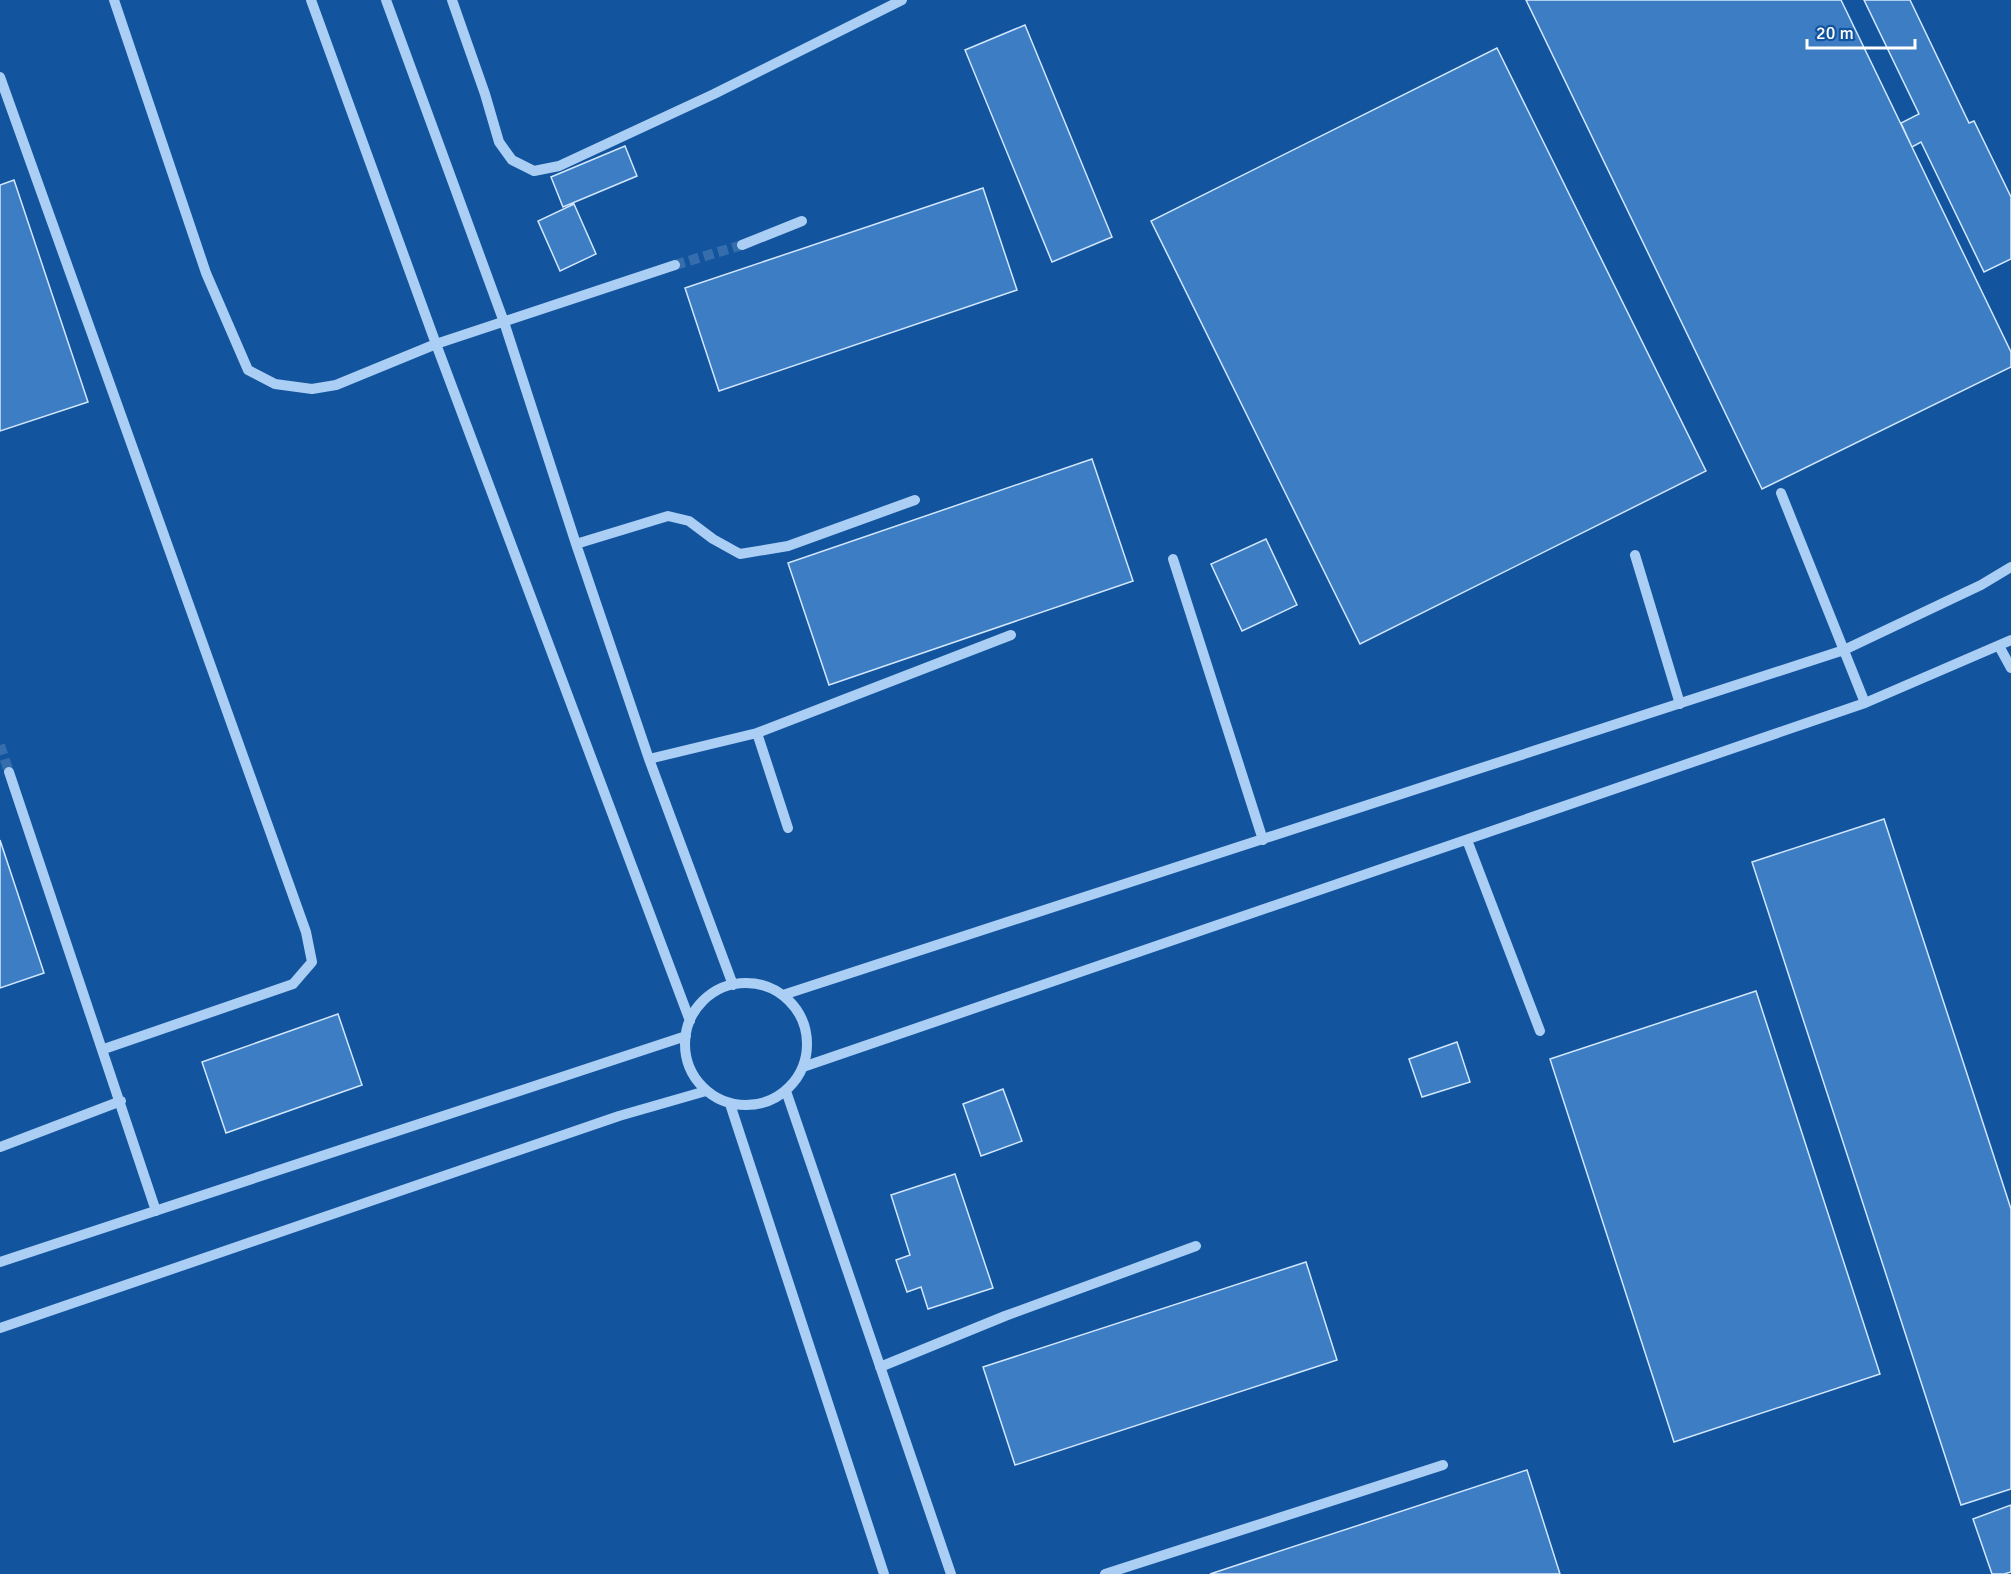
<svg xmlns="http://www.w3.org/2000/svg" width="2011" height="1574" font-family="Signika,sans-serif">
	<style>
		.building { fill: #3c7dc4; stroke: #d2e7fd; stroke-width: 1.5 }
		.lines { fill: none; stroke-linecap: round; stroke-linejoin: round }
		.minor-tunnel { stroke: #366ead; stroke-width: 10; stroke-dasharray: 10 5; stroke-linecap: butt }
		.minor { stroke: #aacef4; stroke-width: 10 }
	</style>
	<rect width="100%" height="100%" fill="#13549e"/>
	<!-- building -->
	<path class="building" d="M1526 0H1841L2011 352V367L1762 489Z
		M1864 0H1910L1969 123 1974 121 2011 197V259L1984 272 1921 142 1912 147 1901 123 1919 114Z
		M1025 25 1112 237 1052 262 965 50Z
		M1497 48 1706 471 1360 644 1151 221Z
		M625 146 637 176 563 207 551 177Z
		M14 180 88 402 0 431V185Z
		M983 188 1017 290 719 391 685 288Z
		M574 204 596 254 560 271 538 221Z
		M1092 459 1133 581 829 685 788 563Z
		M1266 539 1297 605 1242 631 1211 564Z
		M1884 819 2011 1209V1489L1961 1505 1752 862Z
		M0 840 44 973 0 988Z
		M1756 991 1880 1374 1674 1442 1550 1059Z
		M338 1014 362 1085 226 1133 202 1062Z
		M1457 1042 1470 1082 1422 1097 1409 1059Z
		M1003 1089 1022 1141 981 1156 963 1104Z
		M955 1174 993 1288 928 1309 921 1287 907 1292 896 1260 910 1255 891 1195Z
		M1306 1262 1337 1360 1015 1465 983 1367Z
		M1527 1470 1560 1574H1210Z
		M2011 1505V1572L2004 1574H1992L1973 1519Z"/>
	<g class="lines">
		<!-- minor-tunnel -->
		<path class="minor-tunnel" d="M675 265 742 245
			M0 745 9 772"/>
		<!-- minor -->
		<path class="minor" d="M114 0 206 273 248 370 275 384 312 389 336 385 436 344 675 265
			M311 0 436 344 690 1021
			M386 0 504 322 576 544 649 759 733 985
			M452 0 485 94 499 142 512 160 534 171 559 166 714 94 902 0
			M0 77 306 932 312 962 293 984 104 1049
			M742 245 802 221
			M1781 493 1865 703
			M576 544 668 516 689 521 713 539 740 554 788 546 915 500
			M1635 555 1680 704
			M1173 559 1263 840
			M1999 646 2011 668
			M757 733 788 828
			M649 759 757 733 1011 635
			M9 772 156 1211
			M1467 840 1540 1031
			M685 1044a61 61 0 1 1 122 0a61 61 0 1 1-122 0Z
			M783 995 1844 650 1981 585 2011 567
			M803 1067 1865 703 2011 640
			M786 1091 951 1574
			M730 1104 884 1574
			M0 1147 121 1101
			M0 1262 686 1036
			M0 1328 619 1116 706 1091
			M880 1367 1005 1316 1196 1246
			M1105 1574 1443 1465"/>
	</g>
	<!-- scale -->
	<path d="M1807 39v9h108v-9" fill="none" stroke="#ffffff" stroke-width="3"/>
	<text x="1816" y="39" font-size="18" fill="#ffffff" stroke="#13549e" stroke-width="4.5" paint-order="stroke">20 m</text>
</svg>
